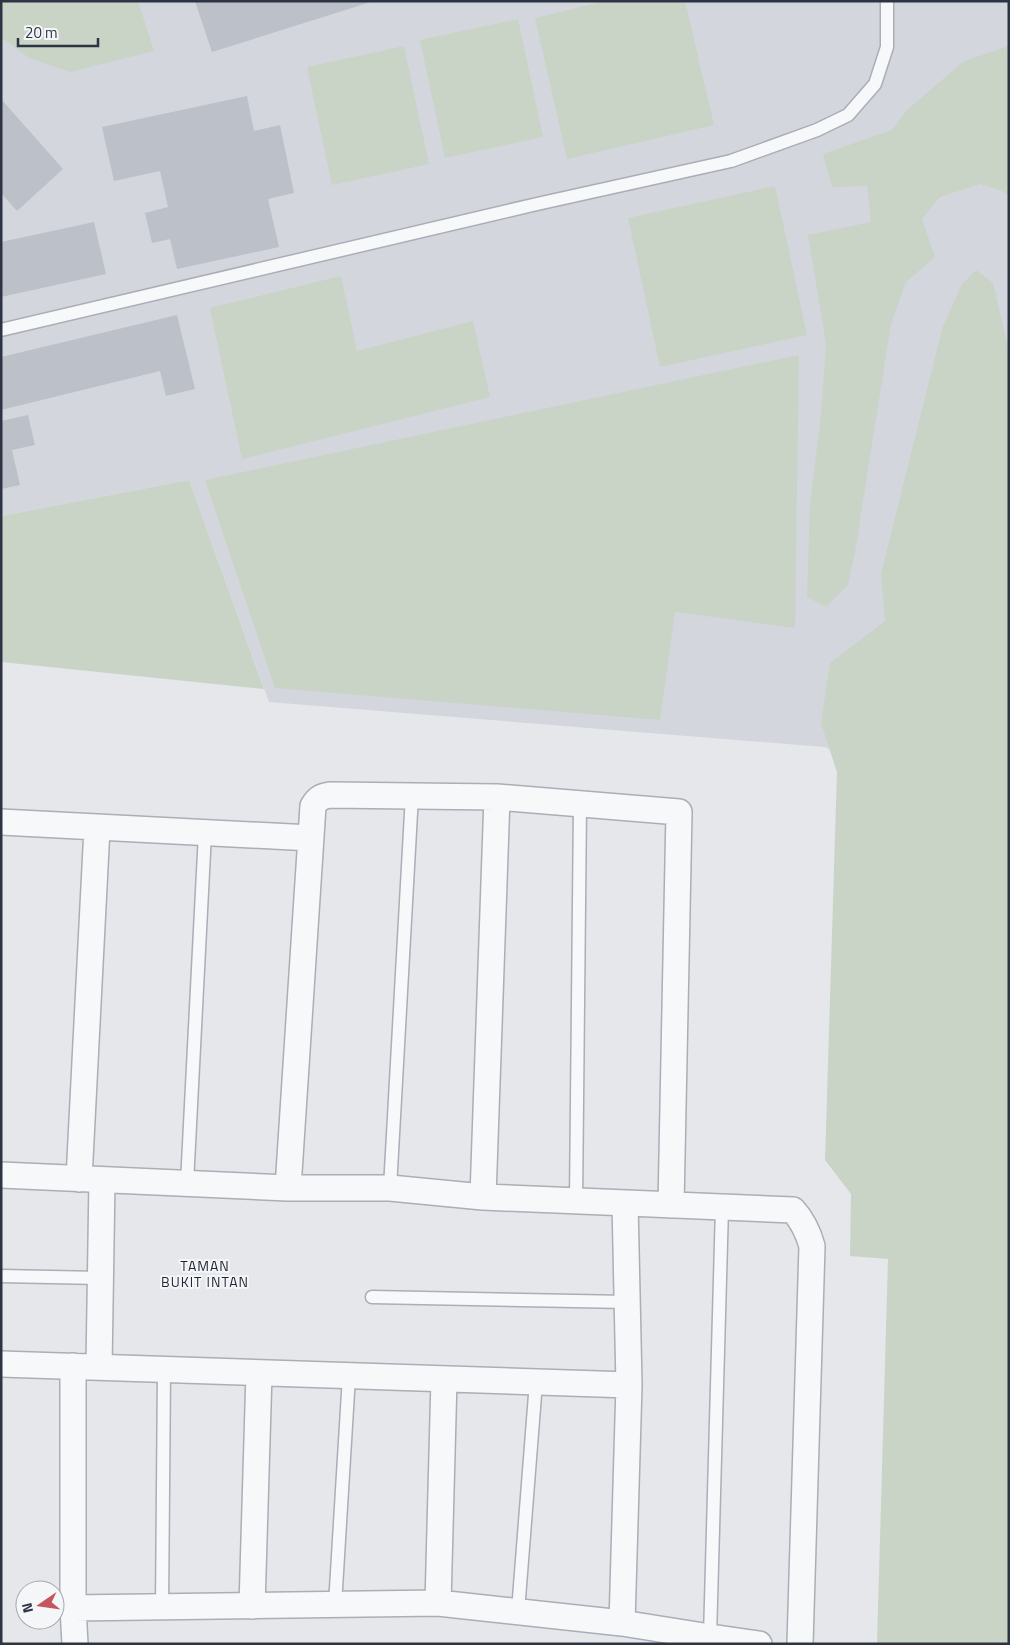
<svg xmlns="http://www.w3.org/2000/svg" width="1010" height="1645" font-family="'Titillium Web',sans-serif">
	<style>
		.built { fill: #d3d6dd }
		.green { fill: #c9d4c6 }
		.building { fill: #bcc0c8 }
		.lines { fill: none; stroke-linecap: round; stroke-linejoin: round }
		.lane-casing { stroke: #aaaeb5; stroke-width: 15 }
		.street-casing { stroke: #aaaeb5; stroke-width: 28 }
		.lane { stroke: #f7f8fa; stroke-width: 12 }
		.street { stroke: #f7f8fa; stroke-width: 25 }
		.labels { text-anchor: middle; stroke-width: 4; stroke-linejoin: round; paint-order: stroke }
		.neighbourhood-label { font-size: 14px; letter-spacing: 1px; fill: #1f2534; stroke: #f4f6f8 }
	</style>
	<rect width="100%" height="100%" fill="#e5e7eb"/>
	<!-- built -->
	<path class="built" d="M1 1H1009V816L824 747 269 702 189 480 1 516Z"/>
	<!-- green -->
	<path class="green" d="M1 1H138L154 51 70 72 29 58 1 37Z
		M605 1H685L714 125 567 159 535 18Z
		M518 19 543 137 445 158 420 40Z
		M404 46 429 164 332 185 307 67Z
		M1009 46V197L1002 191 980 184 940 197 922 219 935 257 906 282 891 324 855 552 848 585 826 607 807 597 810 503 821 414 826 344 808 235 871 222 867 186 832 187 823 154 892 130 907 110 964 61Z
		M775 186 807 335 660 367 628 218Z
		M976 270 993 283 1009 351V1644H877L888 1259 850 1256 851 1194 825 1160 837 772 821 723 830 663 885 621 881 574 942 329 962 284Z
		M341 276 357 351 473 321 490 397 242 459 210 308Z
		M799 355 795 628 675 612 660 720 275 688 205 480Z
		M189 480 264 689 1 662V516Z"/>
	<!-- building -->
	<path class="building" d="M195 1H371V2L212 52Z
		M247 96 254 131 280 125 294 193 268 199 279 247 177 269 170 239 152 243 145 213 168 207 160 171 114 181 102 127Z
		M1 99 63 169 17 211 1 193Z
		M94 222 106 274 1 297V242Z
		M177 315 195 389 166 396 160 371 1 410V357Z
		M28 415 35 445 12 450 20 485 1 489V421Z"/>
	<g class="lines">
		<!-- lane casing -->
		<g class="lane-casing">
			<path id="lane" d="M1 330 537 204 731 161 817 130 848 115 875 84 887 47V1
				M187 1183 205 833
				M390 1188 412 795
				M576 1201 580 805
				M1 1276 100 1278
				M372 1297 627 1302
				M335 1605 349 1376
				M162 1607 164 1370
				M518 1611 536 1382
				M710 1637 722 1207"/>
		</g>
		<!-- street casing -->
		<g class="street-casing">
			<path id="street" d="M1 822 311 838
				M1 1175 288 1188H390L483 1197 793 1210C803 1221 808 1232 812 1246L800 1644
				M79 1179 97 828
				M288 1188 313 806C318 798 322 796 331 795L497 797 679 812 671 1205
				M483 1197 497 797
				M1 1364 629 1385
				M73 1366V1608L75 1644
				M99 1367 102 1180
				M438 1603 444 1379
				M252 1606 259 1373
				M73 1608 438 1603 622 1623 710 1637 759 1644
				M622 1623 629 1385 625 1203"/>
		</g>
		<!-- lane -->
		<use href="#lane" class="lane"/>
		<!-- street -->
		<use href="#street" class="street"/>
	</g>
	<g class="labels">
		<!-- neighbourhood labels -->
		<g class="neighbourhood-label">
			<text x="205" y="1271">TAMAN<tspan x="205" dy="16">BUKIT INTAN</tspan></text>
		</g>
	</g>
	<!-- border -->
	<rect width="1010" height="1645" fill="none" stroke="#2d3443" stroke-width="5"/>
	<!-- north arrow -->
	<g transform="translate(40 1605) rotate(257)"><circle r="24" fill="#f4f6f8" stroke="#a4a8b0"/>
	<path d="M0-4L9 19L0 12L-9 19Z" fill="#c5555e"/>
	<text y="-8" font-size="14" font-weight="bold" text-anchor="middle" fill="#2d3443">N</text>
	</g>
	<!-- scale -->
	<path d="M18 38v8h80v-8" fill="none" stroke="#2d3443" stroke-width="2.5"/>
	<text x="25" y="38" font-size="15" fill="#2d3443" stroke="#f4f6f8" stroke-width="4" paint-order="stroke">20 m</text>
</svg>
